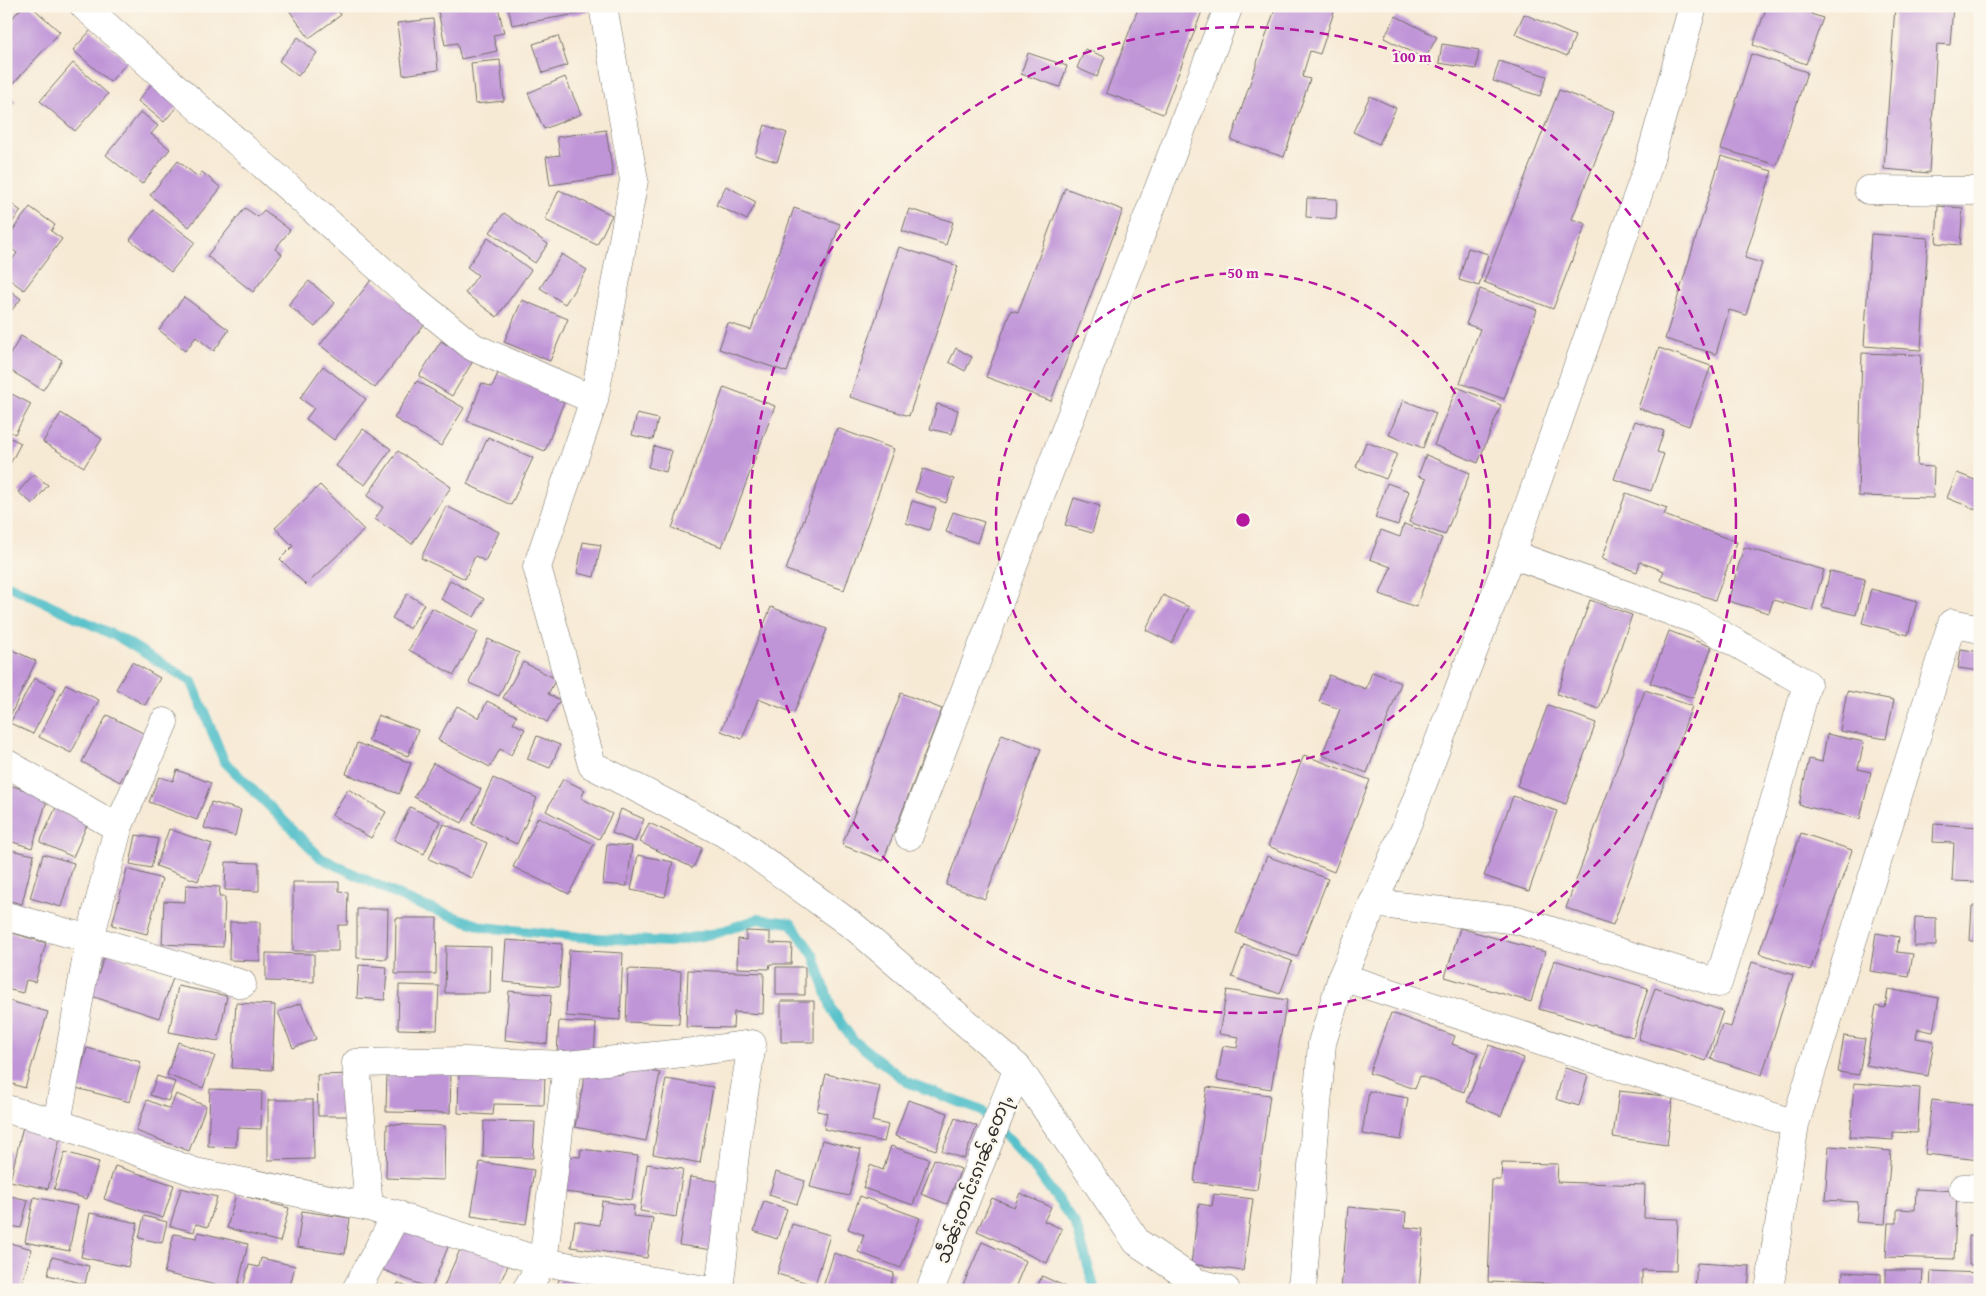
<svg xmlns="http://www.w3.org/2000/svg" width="1986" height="1296" font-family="'Gentium Book Plus','Noto Sans Myanmar',serif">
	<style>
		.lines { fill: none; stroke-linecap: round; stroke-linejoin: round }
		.stream { stroke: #51bfc9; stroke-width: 10 }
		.building { fill: #c095d8 }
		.minor-casing { stroke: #726e66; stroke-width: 29 }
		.tertiary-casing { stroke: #726e66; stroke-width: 29 }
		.minor { stroke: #fff; stroke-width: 28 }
		.tertiary { stroke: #fff; stroke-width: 28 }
		.ring { fill: none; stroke: #b5179e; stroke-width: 2.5; stroke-dasharray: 9 6 }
		.labels { text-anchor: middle; stroke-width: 4.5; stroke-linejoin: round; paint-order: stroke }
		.street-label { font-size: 18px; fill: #2b2b2b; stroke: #fbf7ec }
		.centre { fill: #b5179e; stroke: #fbf7ec; stroke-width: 2.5 }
		.ring-label { font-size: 15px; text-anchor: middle; font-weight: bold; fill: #b5179e; stroke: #fbf7ec; stroke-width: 4.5; stroke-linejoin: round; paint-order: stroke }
	</style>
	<rect width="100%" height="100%" fill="#fbf7ec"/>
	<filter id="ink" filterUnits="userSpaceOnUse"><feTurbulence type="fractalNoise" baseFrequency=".02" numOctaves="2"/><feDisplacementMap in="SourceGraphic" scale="10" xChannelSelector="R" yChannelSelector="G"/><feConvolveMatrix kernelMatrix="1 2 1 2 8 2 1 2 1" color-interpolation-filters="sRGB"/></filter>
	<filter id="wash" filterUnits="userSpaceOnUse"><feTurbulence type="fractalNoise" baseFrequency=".0096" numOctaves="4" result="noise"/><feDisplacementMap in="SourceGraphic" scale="20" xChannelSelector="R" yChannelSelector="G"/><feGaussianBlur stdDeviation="1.12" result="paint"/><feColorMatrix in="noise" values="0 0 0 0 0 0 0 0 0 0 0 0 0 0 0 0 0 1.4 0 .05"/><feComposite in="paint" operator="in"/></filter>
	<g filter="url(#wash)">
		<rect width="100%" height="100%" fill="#f7ead5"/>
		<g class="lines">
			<!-- stream -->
			<path class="stream" d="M6 584 120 638 192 682 224 761 321 858 412 902 484 927 580 937 668 942 717 933 758 919 791 923 814 956 832 1010 853 1040 907 1082 982 1111 1039 1174 1076 1225 1095 1290"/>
		</g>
		<g id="blocks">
			<!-- building -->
			<path class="building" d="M23 6H31L60 32 13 84 6 78V25Z
				M286 6H338L336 8 341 15 309 38Z
				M437 6H498L504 33 493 35 497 51 461 59 457 43 445 45Z
				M508 6H588L589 12 512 25Z
				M1139 6H1204L1163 114 1106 93Z
				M1276 6H1336L1320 54 1310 51 1302 77 1310 79 1284 157 1231 140Z
				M1767 6H1814L1811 14 1823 18 1806 64 1753 45Z
				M1895 6H1953L1950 45 1937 44 1929 173 1884 169Z
				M1524 14 1575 36 1567 56 1515 34Z
				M1396 16 1437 37 1425 59 1384 38Z
				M433 19 438 70 403 75 397 23Z
				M91 30 128 62 110 82 73 50Z
				M558 36 568 65 543 73 533 44Z
				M298 37 317 53 298 76 279 61Z
				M1442 44 1479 50 1476 69 1439 63Z
				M1085 49 1105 57 1097 77 1077 68Z
				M1028 53 1067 66 1060 87 1021 74Z
				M1751 54 1807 72 1777 165 1721 149Z
				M500 60 504 101 475 104 471 63Z
				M1499 61 1547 76 1540 96 1493 81Z
				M73 63 108 94 75 131 40 101Z
				M565 77 581 114 544 129 528 93Z
				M152 83 179 104 164 122 138 101Z
				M1559 90 1615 111 1572 219 1586 224 1553 309 1484 282Z
				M6 92 16 102 6 111Z
				M1370 96 1396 108 1379 144 1353 132Z
				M141 112 158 126 151 134 170 149 142 184 106 155Z
				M765 125 787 133 777 162 755 155Z
				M606 130 613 176 550 185 546 157 560 155 557 137Z
				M1721 156 1772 171 1745 258 1762 263 1746 315 1729 310 1716 354 1665 339Z
				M178 161 198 177 202 172 221 188 189 227 150 195Z
				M726 186 756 202 747 220 716 205Z
				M1065 188 1123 210 1051 401 986 377 1011 310 1018 312Z
				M559 190 612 215 597 245 545 220Z
				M1307 198 1337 199 1336 219 1306 217Z
				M6 200 21 211 6 230Z
				M1938 206 1963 208 1960 245 1936 243Z
				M30 207 55 225 51 231 62 239 24 290 6 277V268L17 253 6 245V239Z
				M245 208 258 217 264 210 290 230 275 249 282 254 253 292 207 256Z
				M794 208 840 224 787 372 719 349 728 323 751 330Z
				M909 209 953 222 946 245 902 231Z
				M153 210 195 242 171 272 130 240Z
				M504 213 548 244 535 263 490 232Z
				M1871 234 1928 238 1921 350 1864 346Z
				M488 238 531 270 497 317 465 293 478 275 467 267Z
				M899 247 958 266 909 416 850 397Z
				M1468 248 1488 254 1479 286 1459 280Z
				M562 254 587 270 565 304 540 288Z
				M372 279 427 321 375 388 320 345Z
				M309 281 335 303 315 327 288 305Z
				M6 287 21 299 6 317Z
				M1480 289 1537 310 1504 399 1460 383 1480 329 1466 324Z
				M184 297 229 330 214 351 196 337 185 351 159 330Z
				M522 300 568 319 550 361 504 342Z
				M21 336 62 360 43 390 6 368V361Z
				M441 341 473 361 452 396 419 376Z
				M956 348 972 357 965 371 949 362Z
				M1659 348 1711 366 1689 426 1638 408Z
				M1862 353 1921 355 1917 466 1934 467 1933 498 1858 496Z
				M323 366 366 399 334 440 306 419 314 408 300 398Z
				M498 373 565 399 545 451 467 421 482 383 492 387Z
				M417 381 464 408 441 446 394 418Z
				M724 387 775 406 722 547 672 528Z
				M1457 387 1501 405 1478 463 1434 445Z
				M6 391 31 404 15 434 6 430Z
				M1403 400 1436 413 1423 448 1389 435Z
				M937 404 958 410 952 434 930 429Z
				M61 413 102 439 84 467 43 442Z
				M637 414 658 419 653 440 632 435Z
				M1635 421 1664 431 1657 452 1664 454 1651 491 1614 479Z
				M837 428 894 449 844 590 786 570Z
				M363 429 391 449 365 485 336 466Z
				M6 436 21 443 10 464 6 462Z
				M488 437 533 458 511 505 467 484Z
				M1366 442 1397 454 1386 479 1356 467Z
				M654 446 672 451 666 472 648 467Z
				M398 451 451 487 412 544 375 519 383 507 367 496Z
				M1426 455 1470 473 1445 535 1409 522 1426 479 1418 476Z
				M923 469 954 479 946 503 915 492Z
				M1957 473 1980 482V511L1947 498Z
				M34 474 48 485 33 504 18 492Z
				M1387 483 1409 491 1398 525 1375 518Z
				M320 485 364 530 306 585 280 559 293 546 275 528Z
				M1626 493 1667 508 1664 515 1737 542 1715 600 1660 580 1664 571 1640 562 1637 572 1602 559Z
				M1074 498 1100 506 1092 533 1065 525Z
				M912 501 936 508 929 530 906 523Z
				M446 506 499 532 485 561 475 556 465 579 421 558Z
				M953 512 984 522 977 543 946 532Z
				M1404 524 1442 538 1416 607 1380 594 1391 567 1370 559 1381 530 1400 537Z
				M583 542 601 545 594 577 577 573Z
				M1744 547 1824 570 1812 611 1773 600 1769 613 1728 601Z
				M1830 571 1865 579 1856 615 1822 607Z
				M450 580 484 599 474 617 441 599Z
				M1871 589 1917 601 1908 635 1862 623Z
				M407 594 424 604 410 629 392 618Z
				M1163 595 1189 607 1172 643 1146 630Z
				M1590 600 1632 615 1599 709 1557 694Z
				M771 607 827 629 794 713 758 699 742 739 721 731Z
				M432 608 478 632 454 675 409 650Z
				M1669 631 1712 647 1693 698 1650 683Z
				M488 639 519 653 499 696 469 683Z
				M6 647 36 661 11 714 6 712Z
				M1961 649 1980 652V671L1958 668Z
				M132 662 160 678 145 705 116 689Z
				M523 662 556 679 548 694 560 700 547 722 503 698Z
				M1372 672 1401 683 1367 773 1322 755 1340 709 1319 702 1329 675 1366 689Z
				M34 678 56 689 33 734 10 723Z
				M66 684 99 700 71 753 39 737Z
				M1645 690 1692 706 1613 925 1566 908Z
				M1847 691 1894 700 1886 739 1840 731Z
				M901 693 942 709 883 861 842 845Z
				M487 701 517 716 513 723 525 729 511 755 500 749 490 767 438 740 457 706 479 718Z
				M1548 705 1596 723 1566 804 1517 786Z
				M107 715 145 734 120 782 82 762Z
				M378 715 418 730 408 756 368 741Z
				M1002 734 1041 749 985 899 946 885Z
				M1827 734 1864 742 1858 769 1871 772 1860 819 1799 805 1809 759 1822 762Z
				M537 736 560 745 550 768 527 759Z
				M357 743 411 763 399 794 346 774Z
				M1304 755 1370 780 1334 872 1268 846Z
				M433 763 481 789 462 823 414 797Z
				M177 770 211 783 197 820 149 802 159 777 173 781Z
				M493 778 537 798 517 844 472 824Z
				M563 779 585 790 581 798 612 814 599 839 546 811Z
				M6 784 48 797 32 848 6 840Z
				M348 789 386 812 371 838 332 815Z
				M1513 796 1557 811 1529 891 1484 876Z
				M211 802 241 810 235 836 204 828Z
				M58 803 90 818 73 857 40 842Z
				M410 807 440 821 424 854 394 840Z
				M621 809 644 819 635 842 612 833Z
				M538 817 594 844 569 894 513 867Z
				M649 823 702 848 693 868 640 842Z
				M444 824 487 843 472 878 429 859Z
				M1934 824 1980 827V882L1952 881 1954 843 1933 842Z
				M169 829 212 844 198 881 156 866Z
				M1801 833 1852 850 1810 971 1759 953Z
				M136 835 158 839 151 868 130 864Z
				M607 844 632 846 627 886 603 884Z
				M6 849 34 855 22 904 6 900Z
				M43 854 74 863 61 907 30 898Z
				M638 855 673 862 665 897 631 890Z
				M1267 856 1328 879 1297 957 1236 933Z
				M226 862 259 863V891L225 890Z
				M127 869 162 879 147 934 112 925Z
				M293 882H339V891L348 892 347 925H338V951H293Z
				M186 885 220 887 219 897H225L223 947 162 944 164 901 185 902Z
				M1972 906H1980V941H1970Z
				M357 909H388L387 959 357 958Z
				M1915 917 1936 918V946H1914Z
				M396 918H437L436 974H395Z
				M230 922H260V961L229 960Z
				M1460 928 1545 952 1531 1002 1445 977Z
				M6 931 46 943 35 982 26 980 23 993 6 989Z
				M746 931 770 932V943L792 944 791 964H770L769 969 737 968 738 939 746 940Z
				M1876 933 1899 937 1897 952 1913 954 1909 977 1870 971Z
				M506 940 562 944 559 987 503 982Z
				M1244 944 1292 961 1280 994 1232 977Z
				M446 946 491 947 490 993H445Z
				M569 950 623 953 620 1020 566 1016Z
				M106 951 139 967 173 978 159 1018 91 996Z
				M266 953 314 954V982L266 981Z
				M1554 960 1648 988 1633 1037 1539 1009Z
				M1752 962 1793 975 1762 1075 1711 1059 1722 1025 1731 1027Z
				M359 965 387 967 385 1000 357 998Z
				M776 967H805V995H776Z
				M628 969 681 971 679 1024 626 1022Z
				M688 970 764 973 763 1014 734 1012 733 1028 686 1027Z
				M399 985 439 986 437 1030 398 1029Z
				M178 986 227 996 218 1041 169 1032Z
				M1655 988 1723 1011 1706 1061 1638 1039Z
				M1888 989 1939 998 1933 1032 1918 1029 1916 1038 1934 1041 1928 1076 1866 1065 1876 1006 1885 1008Z
				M1227 990 1287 1000 1271 1089 1217 1080 1223 1046 1237 1048 1239 1037 1219 1034Z
				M509 991 551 995 547 1044 505 1040Z
				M6 1000 48 1012 25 1088 6 1082Z
				M781 1001H814V1042H781Z
				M236 1003 275 1005 272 1070 232 1068Z
				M301 1003 316 1039 293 1048 278 1012Z
				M1391 1013 1455 1036 1452 1044 1478 1053 1464 1092 1420 1076 1415 1089 1369 1073Z
				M559 1021 596 1023 594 1056 557 1053Z
				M1844 1036 1865 1039 1859 1075 1838 1072Z
				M178 1042 215 1056 203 1088 167 1075Z
				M1489 1045 1524 1058 1501 1116 1467 1102Z
				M87 1048 141 1062 130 1102 76 1088Z
				M624 1066 660 1073 646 1141 575 1127 586 1068 622 1075Z
				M1565 1068 1588 1075 1579 1106 1556 1099Z
				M387 1071 451 1072 450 1113 386 1112Z
				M459 1071 545 1074 544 1105 494 1104 493 1115 458 1113Z
				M354 1074 355 1116H318L317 1075Z
				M826 1074 880 1086 872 1121 888 1125 884 1142 824 1129 827 1113 817 1111Z
				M157 1076 175 1082 168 1101 150 1095Z
				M666 1079 713 1087 700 1163 653 1154Z
				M1854 1083 1920 1088 1917 1133 1893 1132V1140L1850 1137Z
				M1207 1087 1270 1095 1257 1190 1194 1182Z
				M210 1089 262 1091 261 1129 237 1128 236 1147 208 1146Z
				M1369 1091 1408 1098 1401 1140 1362 1134Z
				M1619 1091 1673 1097 1667 1145 1613 1137Z
				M176 1094 206 1106 189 1151 136 1131 147 1100 170 1109Z
				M268 1100H313L314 1159 268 1160Z
				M908 1100 948 1113 936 1150 895 1136Z
				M1932 1100 1980 1106V1160L1925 1154Z
				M955 1118 977 1126 964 1159 942 1151Z
				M484 1121 535 1122 533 1158 483 1157Z
				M24 1122 48 1128 46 1135 60 1138 48 1189 10 1181Z
				M387 1124 445 1126 444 1180 386 1178Z
				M822 1140 861 1150 849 1196 810 1187Z
				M891 1146 929 1159 913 1205 863 1188 870 1165 883 1170Z
				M1829 1146 1891 1151 1885 1224 1856 1222 1858 1202 1825 1200Z
				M581 1149 638 1156 632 1200 564 1192 568 1156 580 1157Z
				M6 1150 11 1151 7 1169H6Z
				M65 1152 99 1162 87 1199 54 1189Z
				M934 1159 961 1169 947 1204 921 1194Z
				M480 1162 534 1170 526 1224 471 1216Z
				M1502 1163 1558 1164 1557 1182 1645 1185 1644 1218 1678 1219 1676 1271 1642 1270V1287L1488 1282 1492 1180H1501Z
				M647 1164 683 1169 676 1217 640 1211Z
				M115 1166 174 1185 163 1218 104 1199Z
				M776 1172 805 1181 797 1204 769 1195Z
				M690 1177 723 1182 713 1250 679 1245Z
				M181 1188 217 1197 208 1227 196 1224 194 1232 170 1226Z
				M1916 1189 1957 1191 1954 1259 1886 1257 1888 1223H1897V1209L1915 1210Z
				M1020 1193 1051 1207 1044 1221 1062 1229 1047 1263 977 1231 992 1198 1014 1207Z
				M236 1194 289 1208 280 1242 227 1228Z
				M1214 1194 1253 1199 1243 1271 1191 1264 1199 1204 1212 1206Z
				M6 1195 28 1200 21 1228 6 1225Z
				M860 1196 920 1218 901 1268 858 1252 864 1235 848 1229Z
				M34 1197 78 1206 69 1251 25 1242Z
				M602 1201 634 1206 633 1216 653 1218 647 1258 571 1247 575 1221 599 1225Z
				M764 1201 787 1209 777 1239 754 1231Z
				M1348 1207 1406 1212 1405 1227 1424 1229 1419 1290H1341Z
				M302 1211 350 1218 345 1254 297 1247Z
				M90 1213 138 1223 128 1267 81 1257Z
				M144 1216 167 1222 162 1243 139 1238Z
				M399 1222 450 1242 431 1289 381 1269Z
				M792 1224 830 1235 815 1285 777 1274Z
				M198 1232 248 1244 237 1290 164 1273 174 1234 197 1238Z
				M1969 1236H1980V1265H1969Z
				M6 1242 32 1249 20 1290H6Z
				M982 1242 1026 1261 1014 1290H961Z
				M463 1243 509 1263 497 1290H447L443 1288Z
				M834 1253 894 1273 889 1290H822Z
				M52 1257 89 1266 85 1284 48 1275Z
				M261 1258 295 1266 289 1290H242L249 1265 259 1267Z
				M1697 1263 1750 1266 1748 1290H1695Z
				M563 1270 605 1287 604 1290H555Z
				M1886 1270H1923L1922 1290H1886Z
				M1931 1271 1980 1273V1290H1930Z
				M1843 1272 1881 1274V1290H1842Z
				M1042 1276 1073 1290H1036Z
				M398 1283 414 1290H395Z"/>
		</g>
	</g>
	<g filter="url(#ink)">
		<use href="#blocks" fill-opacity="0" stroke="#726e66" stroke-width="1"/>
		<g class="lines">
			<!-- minor casing -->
			<g class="minor-casing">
				<path id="minor" d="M84 6 413 298 473 347 594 400
					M603 6 634 180 594 400 537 567 592 765 730 836 857 929 1018 1068 1137 1242 1196 1282 1226 1290
					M1868 190 1980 191
					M6 763 118 828
					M909 836 1229 6
					M1373 903 1517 920 1718 983 1778 789 1807 684 1696 620 1511 554
					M6 916 90 939 242 984
					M1342 977 1795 1124
					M6 1109 57 1123 195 1172 369 1207 543 1262 706 1290
					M57 1123 90 939 118 828 164 722
					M1963 1188H1980
					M369 1207 356 1063 464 1061 567 1065 693 1052 752 1044 737 1137 719 1290
					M356 1290 397 1214
					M526 1290 543 1262 567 1065
					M930 1290 1018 1068
					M1769 1290 1795 1124 1952 623 1980 629"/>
			</g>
			<!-- tertiary casing -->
			<g class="tertiary-casing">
				<path id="tertiary" d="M1302 1290 1322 1043 1342 977 1408 822 1524 519 1647 169 1693 6"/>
			</g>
			<!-- minor -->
			<use href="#minor" class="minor"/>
			<!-- tertiary -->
			<use href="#tertiary" class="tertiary"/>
		</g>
	</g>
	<!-- distance rings -->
	<g class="ring">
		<circle cx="1243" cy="520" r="247"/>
		<circle cx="1243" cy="520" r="493"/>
	</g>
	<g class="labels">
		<!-- street labels -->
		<g class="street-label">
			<text transform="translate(974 1179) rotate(-69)" y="6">သဵၼ်ႈတၢင်းၵၢၼ်ႇတေႃႇ</text>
		</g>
	</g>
	<circle cx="1243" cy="520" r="8" class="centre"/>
	<g class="ring-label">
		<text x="1412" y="62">100 m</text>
		<text x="1243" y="278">50 m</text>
	</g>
	<!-- margin -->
	<rect width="1986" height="1296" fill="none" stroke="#fbf7ec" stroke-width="25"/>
</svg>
